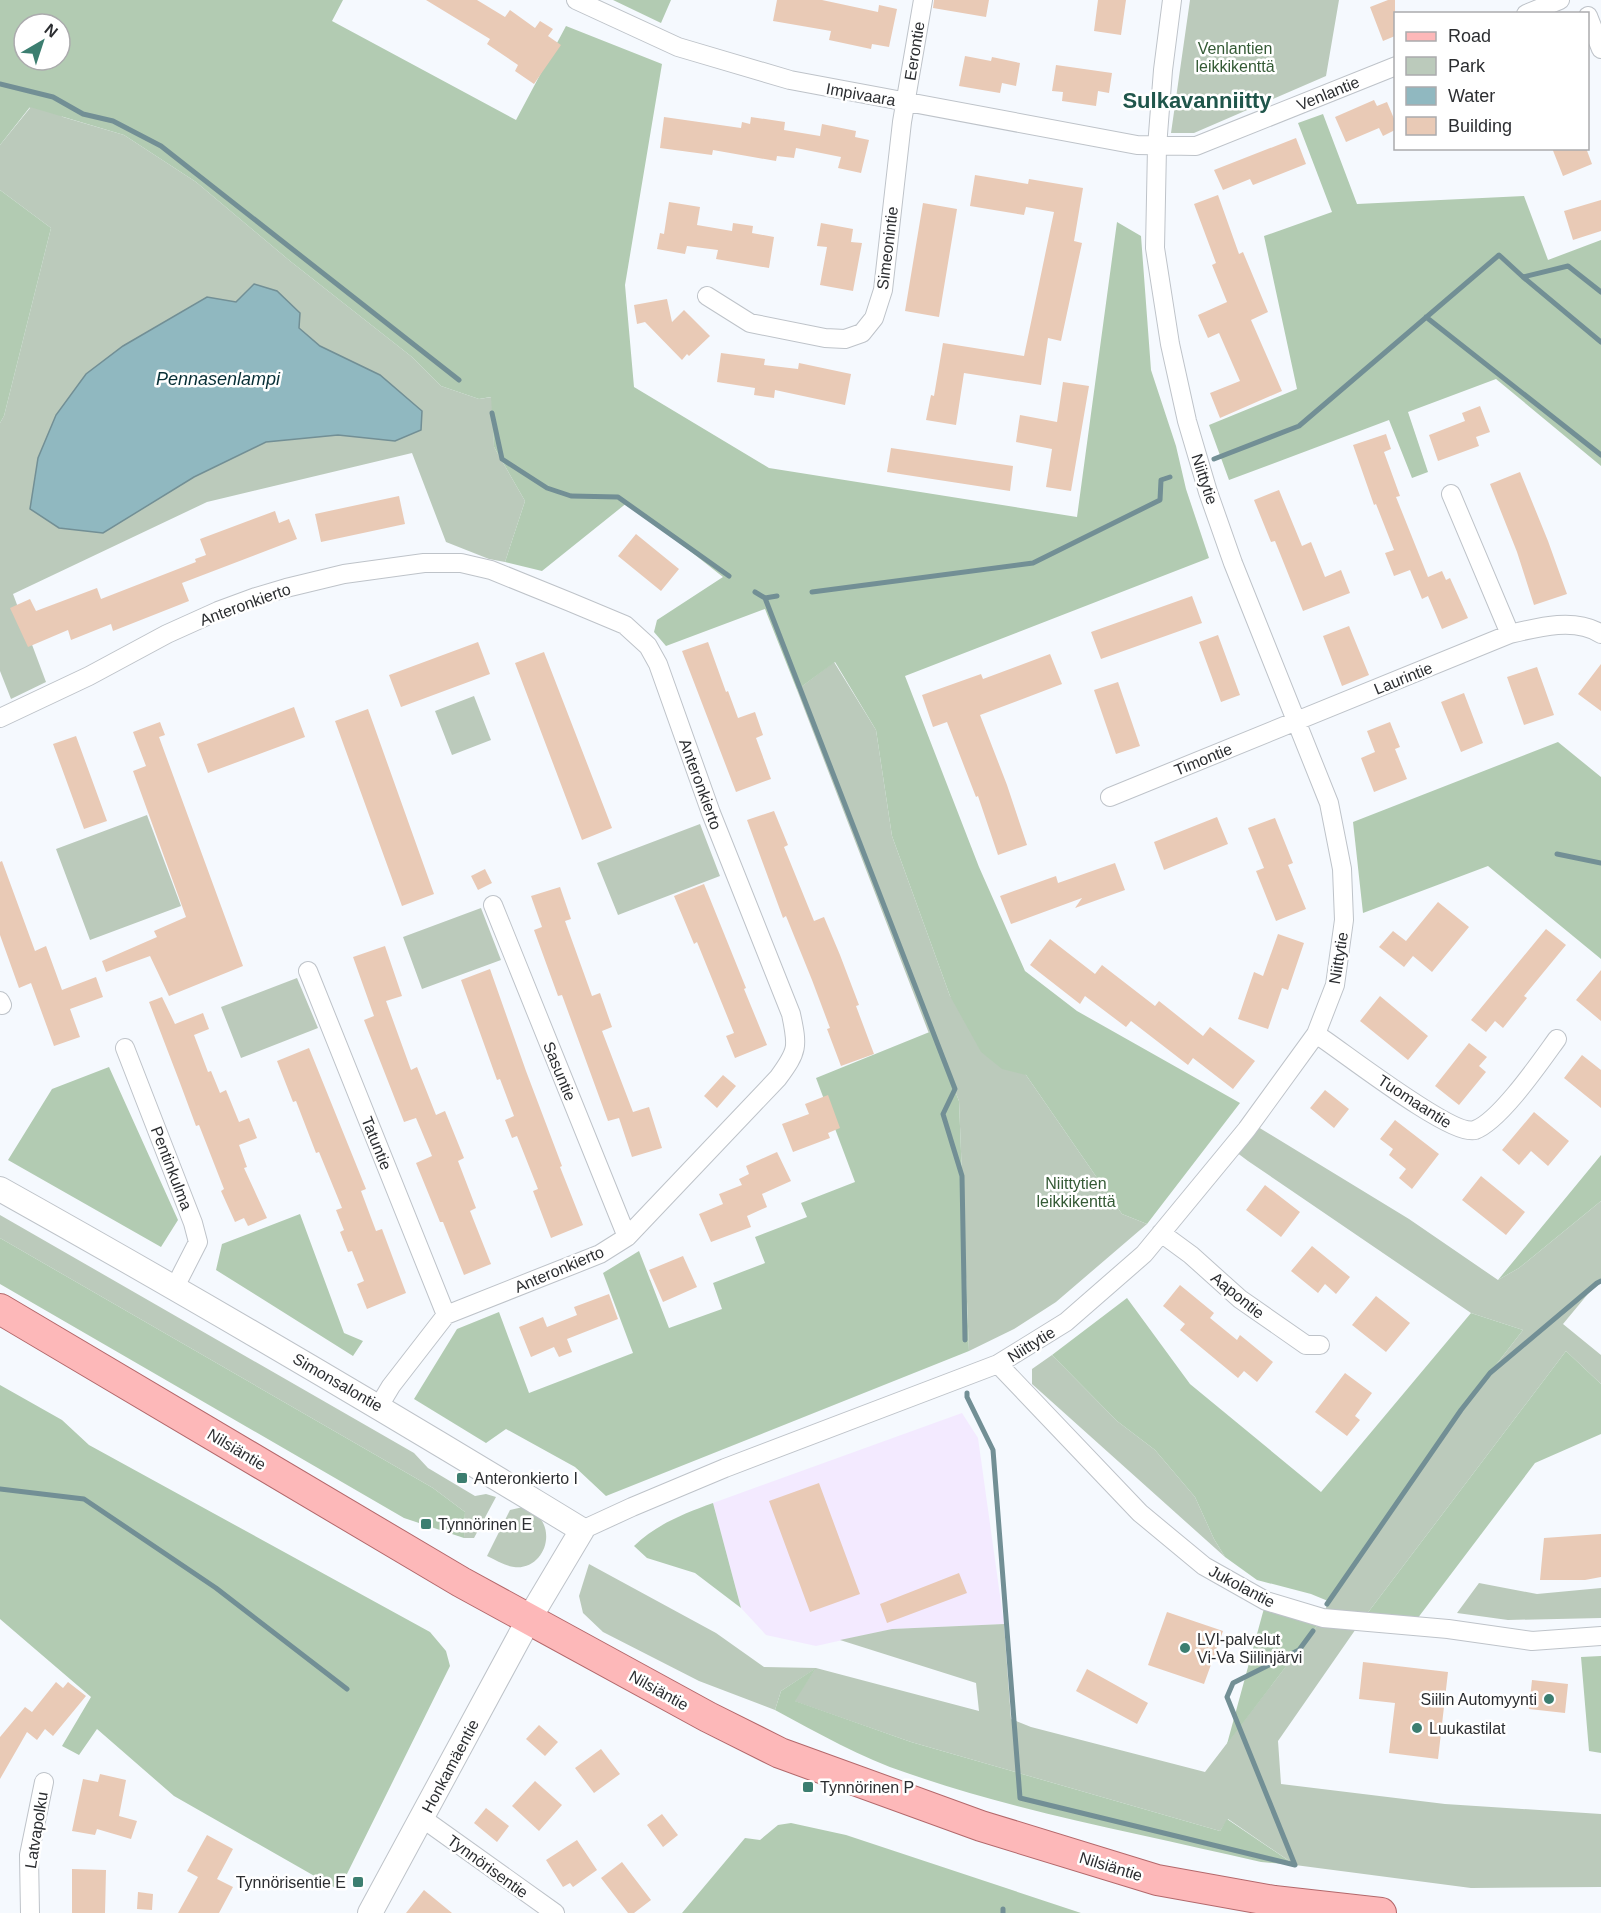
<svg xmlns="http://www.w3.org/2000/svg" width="1601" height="1913" font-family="Helvetica,sans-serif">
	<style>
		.commercial { fill: #f3eaff }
		.green { fill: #bbcabb }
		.forest { fill: #b2cbb2; fill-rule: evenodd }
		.water { fill: #90b8c0; stroke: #728f95; stroke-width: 1.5 }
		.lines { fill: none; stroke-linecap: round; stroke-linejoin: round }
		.stream { stroke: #728f95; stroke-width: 5 }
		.building { fill: #e9cab6 }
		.minor-casing { stroke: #bec3c9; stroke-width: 20 }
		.tertiary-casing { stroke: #bec3c9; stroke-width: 26 }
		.primary-casing { stroke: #b3686b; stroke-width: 32 }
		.minor { stroke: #fff; stroke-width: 18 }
		.tertiary { stroke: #fff; stroke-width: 24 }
		.primary { stroke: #fdb8b9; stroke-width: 30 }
		.poi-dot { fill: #3c7e70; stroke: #fff; stroke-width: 2 }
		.labels { text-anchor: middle; stroke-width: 5; stroke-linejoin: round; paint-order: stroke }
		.park-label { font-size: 16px; fill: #345a35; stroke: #fff }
		.street-label { font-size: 16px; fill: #2c2e31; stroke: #fff }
		.poi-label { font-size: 16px; fill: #2c2e31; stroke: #fff; text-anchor: start }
		.water-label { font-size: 18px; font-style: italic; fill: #083037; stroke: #fff }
		.district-label { font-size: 22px; font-weight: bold; fill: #20564b; stroke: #fff }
	</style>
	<rect width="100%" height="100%" fill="#f5f9fe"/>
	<!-- commercial -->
	<path class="commercial" d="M962 1413 978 1438 1004 1624 892 1629 816 1646 766 1635 741 1608 713 1503Z"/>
	<!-- green -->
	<path class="green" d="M1190 0H1339L1326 76 1194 133H1171Z
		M0 77 63 117 124 135 196 182 290 261 412 357 441 386 479 399 492 397 494 447 525 501 505 562 489 559 446 542 412 453 207 502 13 594 46 682 11 699 0 671V423L4 416 51 228 0 190V145L30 108Z
		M834 662 876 730 892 836 950 996 1026 1075 1122 1214 1147 1224 1056 1302 1014 1329 969 1351 959 1101 932 1031 929 1033 928 1031 797 690Z
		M474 696 491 740 452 755 435 711Z
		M147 815 181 906 90 940 56 849Z
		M700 824 720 876 618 915 597 863Z
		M481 908 501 960 422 989 403 937Z
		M297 978 318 1028 241 1058 221 1007Z
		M1258 1127 1409 1219 1498 1280 1519 1268 1601 1201V1281L1597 1283 1563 1324 1601 1355V1384L1566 1351 1360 1623 1278 1741 1281 1784 1445 1804 1601 1814V1887L1471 1888 1295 1865 1228 1819 1220 1831 911 1742 794 1701 815 1669 781 1691 775 1710 699 1681 603 1632 583 1613 579 1596 589 1564 716 1633 764 1667 816 1668 979 1711 976 1683 840 1640 892 1629 1004 1624 1011 1719 1031 1727 1205 1772 1323 1618 1328 1601 1461 1410 1523 1330 1471 1313 1248 1161 1236 1152Z
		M0 1215 414 1453 428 1468 475 1496 486 1494 496 1497 474 1538H464L465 1512 433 1488 0 1238Z
		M1052 1355 1117 1421 1155 1450 1195 1497 1214 1539 1225 1557 1032 1384V1369Z
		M523 1507C529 1511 538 1515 542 1521 554 1541 539 1570 514 1567 505 1566 496 1560 487 1556L510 1510Z
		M1479 1583 1537 1594 1601 1588V1618L1508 1620 1457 1613Z"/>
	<!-- forest -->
	<path class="forest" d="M0 0H343L332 21 516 120 566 26 662 64 625 285 634 387 769 468 1077 517 1117 222 1141 236 1151 370 1176 446 1186 489 1209 558 905 676 979 867 1025 971 1077 1011 1240 1103 1147 1224 1122 1214 1026 1075 1002 1069 981 1052 950 996 892 836 876 730 835 662 797 690 765 609 666 646 654 632 657 620 723 577 628 502 542 571 505 562 525 501 494 447 491 397 479 399 441 386 412 357 290 261 196 182 124 135 30 107 0 145ZM24 24H60V60H24Z
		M613 0H671L661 23Z
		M1323 114 1357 204 1524 196 1548 260 1601 240V466L1496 379 1408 412 1428 472 1412 478 1389 420 1229 480 1209 425 1297 389 1264 236 1332 212 1298 123Z
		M0 190 51 228 4 416 0 423Z
		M1558 742 1601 777V959L1488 866 1363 913 1353 822Z
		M932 1031 959 1101 969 1351 606 1496 575 1467 506 1429 486 1443 414 1399 457 1329 499 1312 529 1393 633 1353 603 1273 639 1251 669 1328 722 1309 713 1283 765 1263 755 1237 807 1217 801 1203 855 1182 816 1078Z
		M109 1067 178 1220 161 1247 8 1160 52 1089Z
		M1601 1155V1201L1519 1268 1498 1280Z
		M300 1214 344 1333 363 1341 353 1356 216 1270 222 1244Z
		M0 1238 433 1488 465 1512 464 1538 404 1518 0 1284Z
		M1127 1298 1190 1384 1321 1492 1471 1313 1523 1330 1461 1410 1328 1601 1311 1594 1257 1580 1225 1557 1214 1539 1195 1497 1155 1450 1117 1421 1052 1355Z
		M1566 1351 1601 1384V1434L1535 1463 1411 1627 1360 1623Z
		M0 1385 62 1420 89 1445 430 1632 446 1651 450 1666 339 1890 174 1796 97 1729 79 1755 62 1746 91 1697 0 1619Z
		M713 1503 741 1608 695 1573 647 1558 634 1546C657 1524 683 1514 713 1503Z
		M1266 1601 1323 1618 1227 1744Z
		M1601 1656V1753L1589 1751 1581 1657Z
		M816 1668 795 1701 911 1742 1220 1831 1227 1819 1295 1865 1261 1862C1143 1834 1022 1813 907 1773 861 1758 818 1733 775 1710L781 1691Z
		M791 1823 846 1835 1081 1913H682L745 1838 760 1840 778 1825Z"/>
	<!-- water -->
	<path class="water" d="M254 284 277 291 300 313 299 328 320 346 380 375 422 411 421 430 395 441 338 435 266 442 194 477 103 533 59 528 30 509 38 458 56 415 86 374 123 346 207 297 236 302Z"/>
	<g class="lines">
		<!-- stream -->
		<path class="stream" d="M0 84 53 97 83 114 113 121 161 146 459 380
			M1523 277 1601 342
			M1426 317 1601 455
			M492 413 502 459 547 488 571 496 618 497 729 576
			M1214 459 1299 426 1499 255 1523 277 1568 266 1601 292
			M755 592 765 598 955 1089 943 1114 962 1176 965 1340
			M812 592 1033 563 1160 500 1161 480 1170 477
			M765 598 777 596
			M1557 854 1601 863
			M967 1393V1397L993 1450 1020 1798 1295 1865
			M0 1489 84 1499 216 1588 347 1689
			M1327 1604 1461 1410 1490 1373 1597 1283 1601 1281
			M1295 1865 1227 1697 1233 1683 1299 1650 1313 1631
			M1003 1913V1909"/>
	</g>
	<!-- building -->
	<path class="building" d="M426 0H477L505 17 510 10 535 28 540 21 553 29 548 36 561 45 534 84 515 71 518 65 487 44 490 39Z
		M777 0H822L878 12 879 5 897 9 889 47 872 44 871 49 829 40 831 31 773 21Z
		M934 0H989L986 17 933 8Z
		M1098 0H1126L1121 35 1094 31Z
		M1388 0H1395V36L1383 41 1370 7Z
		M965 56 991 61 992 57 1020 63 1016 86 1002 83 1000 93 959 86Z
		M1056 65 1112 73 1109 93 1098 91 1096 106 1062 101 1063 92 1052 91Z
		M1374 100 1377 106 1387 102 1395 121V130L1383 136 1379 128 1346 142 1335 117Z
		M664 117 741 128 742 122 750 124 751 117 785 122 784 130 820 136 822 124 856 131 855 137 869 140 861 173 838 168 841 157 796 148 794 158 777 156 776 161 713 150 712 155 660 148Z
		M1296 138 1306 164 1253 185 1250 179 1223 190 1214 170Z
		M1552 148H1586L1592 164 1563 176Z
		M975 175 1028 184 1029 179 1083 188 1074 241 1082 243 1061 341 1048 338 1041 385 964 373 956 425 926 420 931 395 934 396 943 343 1024 356 1054 212 1026 207 1024 215 970 206Z
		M1218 195 1239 254 1243 252 1268 312 1251 320 1282 391 1220 418 1210 393 1240 381 1219 333 1208 338 1198 315 1227 302 1212 265 1216 263 1194 204Z
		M1601 200V231L1573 240 1564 211Z
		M669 202 700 207 697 225 732 231 733 223 753 226 752 233 774 237 769 268 716 259 718 250 687 246 685 254 657 249 660 233 664 234Z
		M923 203 957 209 939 317 905 311Z
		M821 223 853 229 851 242 862 243 853 291 820 285 827 247 817 246Z
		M667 299 672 322 684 310 710 336 689 356 687 354 682 360 645 322 637 324 634 305Z
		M721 353 765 359 764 365 798 369 799 363 851 374 845 405 775 390 774 398 754 395 755 388 717 382Z
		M1063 382 1089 386 1071 491 1046 487 1052 449 1016 442 1020 415 1057 422Z
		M1480 406 1490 432 1476 437 1479 446 1438 461 1429 435 1465 421 1462 413Z
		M1386 434 1391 449 1384 452 1400 496 1396 497 1428 577 1442 571 1446 580 1450 578 1468 618 1442 629 1428 596 1422 599 1410 570 1394 576 1385 553 1394 550 1376 504 1374 505 1353 445Z
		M891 448 1013 466 1010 491 887 472Z
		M1520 472 1548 541 1567 594 1534 605 1517 552 1490 484Z
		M1279 490 1302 546 1311 542 1325 577 1341 570 1350 593 1303 611 1275 541 1271 542 1254 500Z
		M399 496 405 524 321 542 315 514Z
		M275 511 279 523 289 519 297 539 182 583 189 601 113 631 111 624 71 640 68 630 28 647 10 608 30 599 36 611 97 588 101 599 196 562 195 559 206 555 200 539Z
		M636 534 679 569 661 591 618 556Z
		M1192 596 1202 623 1101 659 1091 632Z
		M1349 626 1369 675 1342 686 1323 636Z
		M1218 635 1240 695 1221 702 1199 642Z
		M478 642 490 674 401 707 389 675Z
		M708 642 726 692 728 691 738 718 755 712 763 735 756 738 771 779 736 792 682 651Z
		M544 652 612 828 582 840 515 663Z
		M1050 654 1062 684 980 715 1007 785 1027 845 998 855 978 796 976 797 947 722 933 727 922 695 981 674 983 679Z
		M1601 664V711L1578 694Z
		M1537 667 1554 715 1524 725 1507 677Z
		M1118 682 1140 746 1116 754 1094 690Z
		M1464 693 1483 743 1461 752 1441 702Z
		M294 707 305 737 208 773 197 744Z
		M368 709 434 894 402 906 335 721Z
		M160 722 165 735 159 737 243 966 169 996 150 956 106 972 102 961 157 937 154 931 186 917 133 771 146 766 133 732Z
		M1390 722 1400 747 1395 749 1407 779 1374 792 1361 758 1375 752 1367 731Z
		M76 736 107 821 84 829 53 744Z
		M774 811 788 845 784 847 814 921 824 917 840 955 859 1005 856 1006 874 1054 841 1066 827 1029 830 1028 812 980 786 916 783 918 747 820Z
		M1217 817 1228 844 1164 870 1154 842Z
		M1275 818 1293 863 1288 865 1306 909 1276 921 1256 871 1264 868 1248 828Z
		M2 861 35 951 46 946 62 990 96 977 103 997 70 1009 80 1037 54 1046 31 983 19 988 0 935V862Z
		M1115 863 1125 890 1075 908 1082 898 1011 924 1000 896 1056 876 1058 883Z
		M485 869 492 883 478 890 471 876Z
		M704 884 746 988 744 989 767 1045 735 1058 726 1036 734 1033 697 942 694 944 674 896Z
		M560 887 571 919 565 921 592 996 600 993 612 1027 602 1031 633 1112 649 1107 662 1148 632 1157 619 1118 608 1121 562 995 558 996 534 930 542 927 531 896Z
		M1438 902 1469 927 1432 972 1413 956 1404 967 1379 947 1393 931 1406 941Z
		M1546 929 1566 945 1524 996 1527 998 1503 1028 1495 1021 1486 1032 1471 1020Z
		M1278 934 1304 943 1288 990 1282 988 1268 1029 1238 1019 1254 972 1263 976Z
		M1050 939 1095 974 1102 965 1155 1006 1159 1001 1203 1036 1210 1027 1255 1061 1233 1089 1193 1058 1188 1065 1131 1021 1126 1027 1085 996 1080 1004 1030 965Z
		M385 946 402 996 386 1001 411 1070 417 1067 436 1115 445 1111 464 1158 458 1161 476 1208 470 1211 491 1264 464 1275 443 1222H440L416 1163 432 1156 416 1118 404 1122 364 1020 374 1016 353 957Z
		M490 969 526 1071 562 1166 560 1167 583 1225 551 1238 533 1191 538 1189 517 1136 512 1138 505 1120 514 1116 500 1079 497 1080 461 980Z
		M1601 970V1021L1576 1000Z
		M1380 996 1428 1036 1408 1060 1360 1021Z
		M162 997 175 1024 203 1013 209 1029 194 1035 208 1072 211 1071 220 1093 226 1090 239 1122 249 1118 257 1138 239 1145 247 1167 244 1168 267 1218 248 1226 244 1218 235 1222 221 1191 224 1189 199 1125 196 1126 180 1083 149 1002Z
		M1469 1043 1487 1057 1479 1066 1486 1072 1459 1105 1435 1086Z
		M309 1048 366 1189 361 1191 376 1231 382 1229 406 1293 367 1309 357 1284 364 1281 352 1251 348 1252 340 1232 344 1230 336 1210 342 1208 319 1152 316 1153 296 1101 293 1102 277 1061Z
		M1582 1055 1601 1070V1108L1564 1078Z
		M723 1075 736 1086 717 1108 704 1096Z
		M1325 1090 1349 1109 1334 1128 1310 1108Z
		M828 1095 840 1128 828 1133 830 1138 793 1152 782 1124 809 1114 805 1104Z
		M1534 1112 1569 1141 1548 1166 1531 1151 1519 1165 1502 1150Z
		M1395 1120 1439 1154 1412 1189 1399 1178 1406 1169 1389 1155 1393 1149 1380 1139Z
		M777 1152 791 1181 762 1194 767 1207 747 1216 751 1227 711 1242 699 1214 723 1204 719 1194 742 1185 739 1179 749 1174 746 1166Z
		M1481 1176 1525 1212 1506 1235 1462 1200Z
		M1265 1185 1300 1212 1281 1237 1246 1210Z
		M1312 1246 1350 1277 1336 1294 1325 1284 1318 1293 1291 1271Z
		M683 1256 697 1287 663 1302 649 1270Z
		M1180 1285 1214 1313 1210 1318 1237 1340 1240 1335 1273 1362 1257 1382 1244 1371 1238 1378 1180 1330 1185 1324 1163 1306Z
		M609 1294 618 1319 567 1339 572 1352 559 1357 554 1347 531 1357 519 1327 543 1317 547 1327 577 1315 574 1307Z
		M1376 1296 1410 1323 1386 1352 1352 1325Z
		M1345 1373 1372 1393 1355 1416 1360 1420 1347 1436 1315 1412Z
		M819 1483 860 1594 810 1612 769 1501Z
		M1601 1534V1577L1585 1580H1540L1544 1538Z
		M959 1573 967 1593 887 1623 880 1604Z
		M1167 1612 1223 1631 1204 1684 1148 1665Z
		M1363 1662 1448 1672 1438 1759 1389 1753 1395 1703 1359 1699Z
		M1087 1669 1148 1703 1137 1724 1076 1691Z
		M1532 1680 1568 1684 1565 1713 1529 1709Z
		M56 1682 63 1688 68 1682 86 1696 53 1736 45 1729 37 1740 27 1732 0 1779V1737L25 1707 32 1712Z
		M539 1725 558 1742 545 1756 526 1739Z
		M601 1749 620 1774 594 1793 575 1768Z
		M100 1774 126 1780 119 1816 137 1821 131 1839 97 1829 95 1835 72 1831 83 1779 98 1782Z
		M535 1781 562 1805 539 1831 512 1806Z
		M486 1808 509 1826 497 1842 474 1823Z
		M662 1814 678 1835 663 1847 647 1825Z
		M207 1835 233 1849 217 1879 233 1887 219 1913H178L198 1877 187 1871Z
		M577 1840 597 1870 573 1887 570 1883 563 1887 546 1860Z
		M622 1862 651 1900 634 1913H628L601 1878Z
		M72 1869 106 1870 105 1913H72Z
		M424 1890 452 1913H406Z
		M138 1892 153 1894 152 1910 137 1909Z"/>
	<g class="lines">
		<!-- minor casing -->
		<g class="minor-casing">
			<path id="minor" d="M576 0 678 47 790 80 1137 145 1196 146 1396 66
				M1526 14 1560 0
				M1588 16 1601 49
				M707 296 750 323 825 338 845 339 862 333 874 318 883 290 902 122 923 0
				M1451 494 1510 634
				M0 718 89 676 167 634 218 611 256 597 286 588 344 574 424 563H461L491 570 570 602 625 625 648 646 658 664 711 813 791 1014C798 1047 798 1051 778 1078L627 1237 600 1254 446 1315 391 1386 379 1406
				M1110 797 1510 634C1538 627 1576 617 1601 634
				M493 905 627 1237
				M308 971 446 1315
				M0 1001 2 1005
				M1316 1034C1341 1050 1451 1137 1475 1130 1500 1121 1541 1061 1557 1039
				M125 1048 193 1223 198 1242 175 1287
				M1161 1233 1191 1255 1240 1299 1306 1345H1320
				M998 1364 1140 1513 1204 1566 1266 1601 1323 1618 1448 1629 1532 1641 1601 1636
				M582 1530 632 1507 725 1468 998 1364 1066 1322 1144 1254 1247 1129 1316 1034 1335 985 1344 920 1342 869 1329 803 1233 563 1208 492 1187 421 1170 344 1155 248 1157 147 1163 70 1172 0
				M422 1818 555 1913
				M30 1913 29 1855 44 1782"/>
		</g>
		<!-- tertiary casing -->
		<g class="tertiary-casing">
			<path id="tertiary" d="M0 1189C197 1299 390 1413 582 1530L529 1619 370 1913"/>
		</g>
		<!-- primary casing -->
		<g class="primary-casing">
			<path id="primary" d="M0 1309 461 1582 708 1717 780 1753 981 1826 1157 1880 1274 1901 1381 1913"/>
		</g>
		<!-- minor -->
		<use href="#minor" class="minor"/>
		<!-- tertiary -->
		<use href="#tertiary" class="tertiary"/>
		<!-- primary -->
		<use href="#primary" class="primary"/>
	</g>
	<!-- markers -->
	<g class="poi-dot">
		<rect x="456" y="1472" width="12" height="12" rx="3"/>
		<rect x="420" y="1518" width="12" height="12" rx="3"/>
		<circle cx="1185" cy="1648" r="6"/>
		<circle cx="1549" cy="1699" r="6"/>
		<circle cx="1417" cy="1728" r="6"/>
		<rect x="802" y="1781" width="12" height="12" rx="3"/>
		<rect x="352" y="1876" width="12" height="12" rx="3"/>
	</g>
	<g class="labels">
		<!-- park labels -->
		<g class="park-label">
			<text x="1235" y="54">Venlantien<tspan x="1235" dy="18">leikkikenttä</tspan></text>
			<text x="1076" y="1189">Niittytien<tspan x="1076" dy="18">leikkikenttä</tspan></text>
		</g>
		<!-- street labels -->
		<g class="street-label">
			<text transform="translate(914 51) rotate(-81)" y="6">Eerontie</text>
			<text transform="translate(1328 93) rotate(-22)" y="6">Venlantie</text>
			<text transform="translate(861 94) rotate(10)" y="6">Impivaara</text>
			<text transform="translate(887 248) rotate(-83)" y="6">Simeonintie</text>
			<text transform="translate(1205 479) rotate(72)" y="6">Niittytie</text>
			<text transform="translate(245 604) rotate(-20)" y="6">Anteronkierto</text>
			<text transform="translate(1403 678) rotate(-22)" y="6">Laurintie</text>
			<text transform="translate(1203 759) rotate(-22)" y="6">Timontie</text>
			<text transform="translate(701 784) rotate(70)" y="6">Anteronkierto</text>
			<text transform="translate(1338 958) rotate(-81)" y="6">Niittytie</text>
			<text transform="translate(560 1071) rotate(68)" y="6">Sasuntie</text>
			<text transform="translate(1415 1101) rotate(33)" y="6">Tuomaantie</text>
			<text transform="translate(377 1143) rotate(68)" y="6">Tatuntie</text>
			<text transform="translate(172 1168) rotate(69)" y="6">Pentinkulma</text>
			<text transform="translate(559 1269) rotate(-23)" y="6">Anteronkierto</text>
			<text transform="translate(1238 1295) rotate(39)" y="6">Aapontie</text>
			<text transform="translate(1031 1344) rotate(-32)" y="6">Niittytie</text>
			<text transform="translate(338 1382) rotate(30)" y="6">Simonsalontie</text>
			<text transform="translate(237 1449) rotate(31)" y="6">Nilsiäntie</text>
			<text transform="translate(1242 1586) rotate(28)" y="6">Jukolantie</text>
			<text transform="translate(659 1690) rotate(29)" y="6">Nilsiäntie</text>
			<text transform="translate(450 1766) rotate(-62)" y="6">Honkamäentie</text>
			<text transform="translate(36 1830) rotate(-81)" y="6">Latvapolku</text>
			<text transform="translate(488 1866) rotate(36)" y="6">Tynnörisentie</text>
			<text transform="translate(1111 1866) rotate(17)" y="6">Nilsiäntie</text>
		</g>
		<!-- poi labels -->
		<g class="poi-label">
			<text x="474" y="1484">Anteronkierto I</text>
			<text x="438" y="1530">Tynnörinen E</text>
			<text x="1197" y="1645">LVI-palvelut<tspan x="1197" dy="18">Vi-Va Siilinjärvi</tspan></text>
			<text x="1537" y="1705" text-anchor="end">Siilin Automyynti</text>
			<text x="1429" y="1734">Luukastilat</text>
			<text x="820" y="1793">Tynnörinen P</text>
			<text x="346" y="1888" text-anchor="end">Tynnörisentie E</text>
		</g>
		<!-- water labels -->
		<g class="water-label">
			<text x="218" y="385">Pennasenlampi</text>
		</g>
		<!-- district labels -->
		<g class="district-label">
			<text x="1197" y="108">Sulkavanniitty</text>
		</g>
	</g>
	<!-- legend -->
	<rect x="1394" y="12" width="195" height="138" fill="#ffffff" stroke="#ababad" stroke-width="1.5"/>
	<rect x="1406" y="32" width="30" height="9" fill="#fdb8b9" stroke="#ababad" stroke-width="1.5"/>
	<text x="1448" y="42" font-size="18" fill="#2c2e31">Road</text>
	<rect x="1406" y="57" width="30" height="18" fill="#bbcabb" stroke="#ababad" stroke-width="1.5"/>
	<text x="1448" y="72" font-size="18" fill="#2c2e31">Park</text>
	<rect x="1406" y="87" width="30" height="18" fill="#90b8c0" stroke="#ababad" stroke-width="1.5"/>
	<text x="1448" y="102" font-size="18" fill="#2c2e31">Water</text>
	<rect x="1406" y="117" width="30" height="18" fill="#e9cab6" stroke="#ababad" stroke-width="1.5"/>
	<text x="1448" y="132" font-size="18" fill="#2c2e31">Building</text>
	<!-- north arrow -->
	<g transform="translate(42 42) rotate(39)"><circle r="28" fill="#ffffff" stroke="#ababad" stroke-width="1.5"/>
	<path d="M0-4.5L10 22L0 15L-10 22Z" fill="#3c7e70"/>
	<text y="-9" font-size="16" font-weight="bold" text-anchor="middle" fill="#2c2e31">N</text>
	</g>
</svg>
